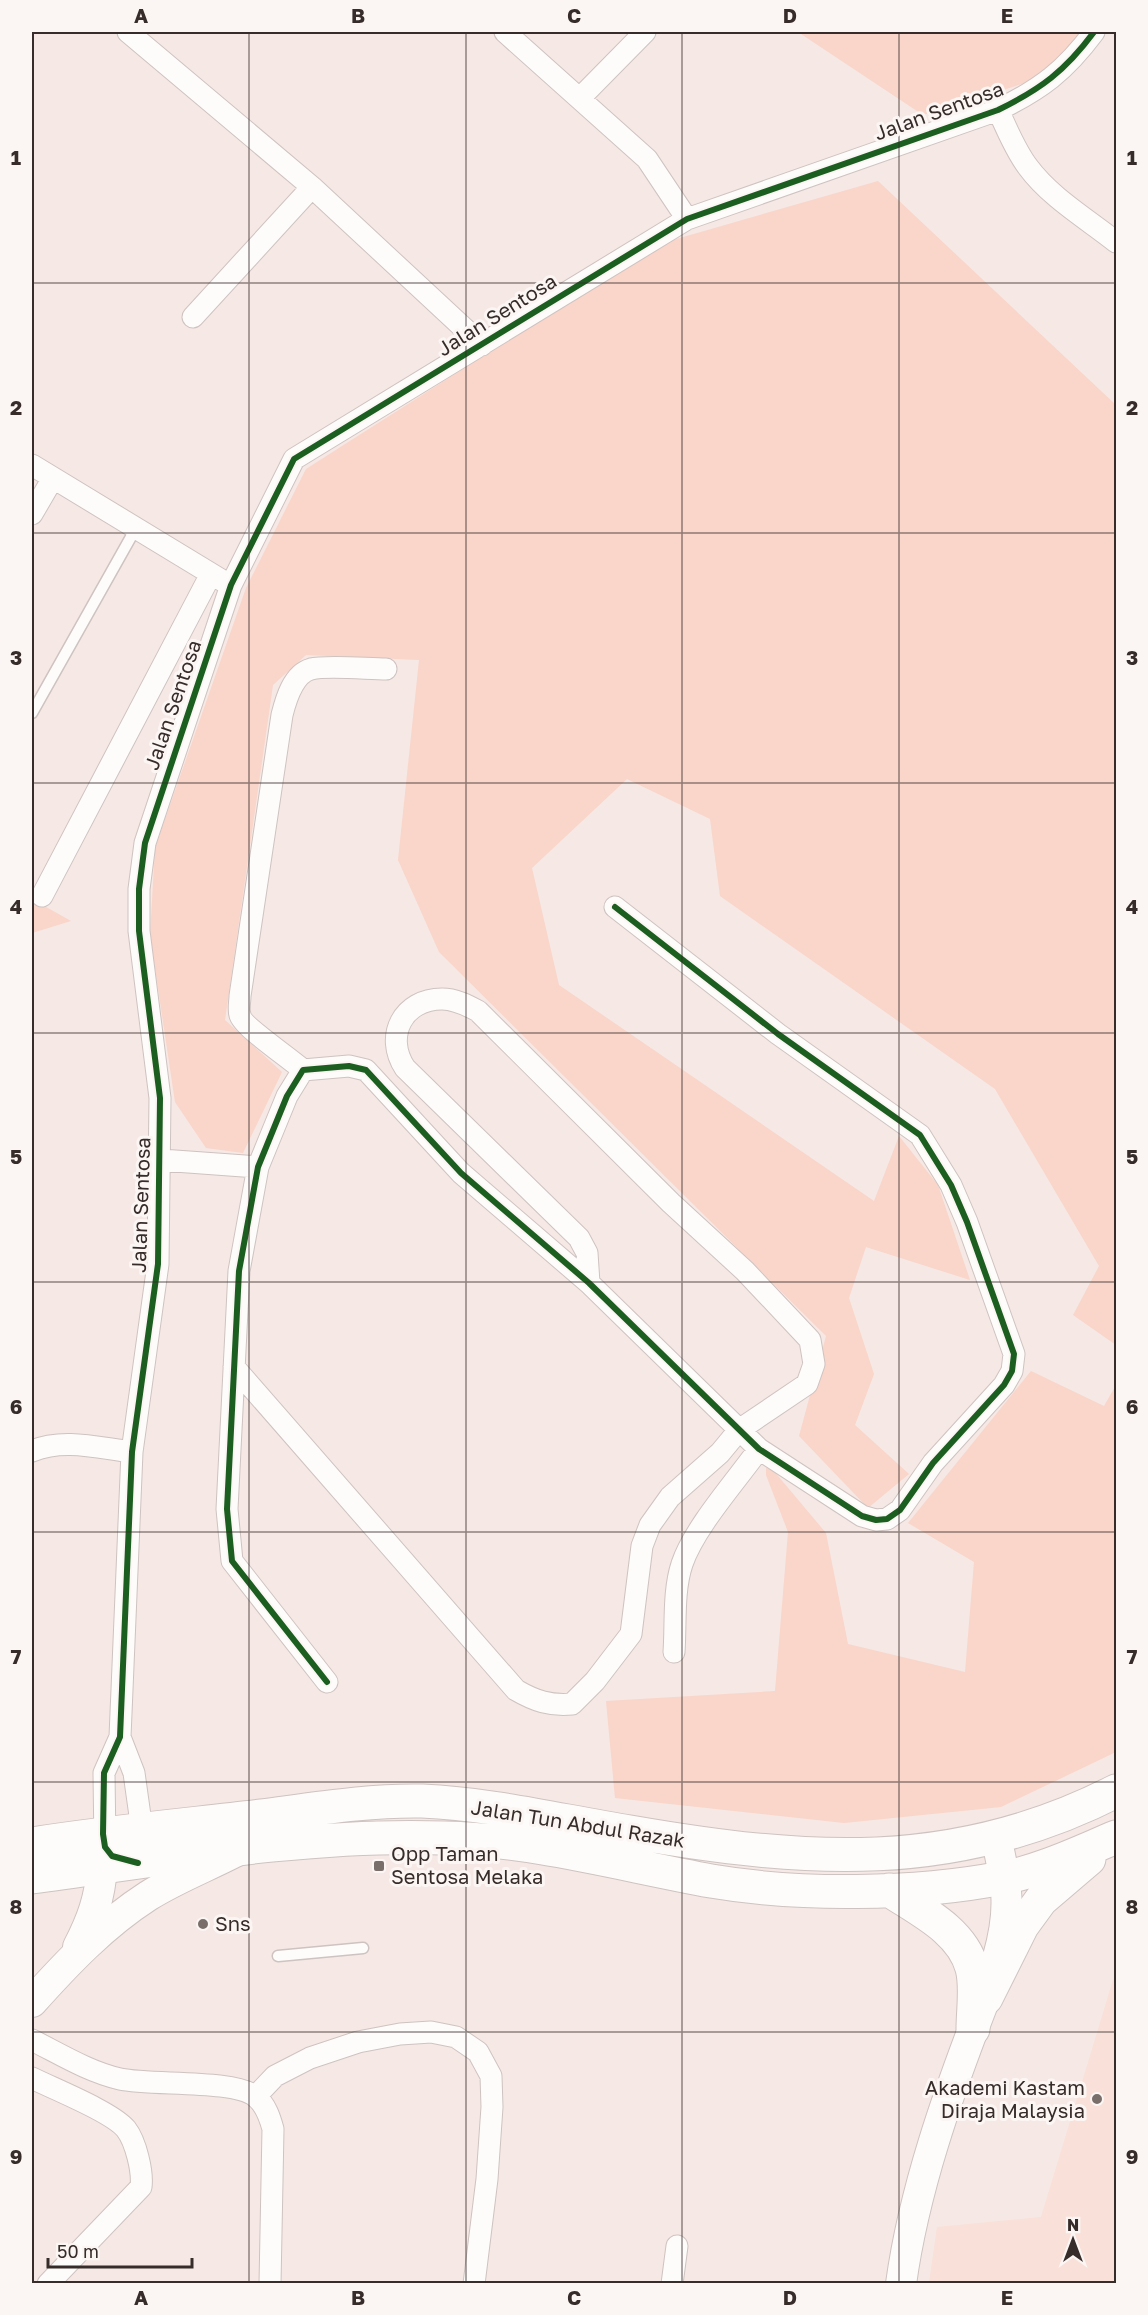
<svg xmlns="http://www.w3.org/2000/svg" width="1148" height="2315" font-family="'Golos Text',sans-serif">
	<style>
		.built { fill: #f9e0d8 }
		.green { fill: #f9d5ca }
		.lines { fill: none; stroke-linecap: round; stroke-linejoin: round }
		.lane-casing { stroke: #cec3c0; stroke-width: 13 }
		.street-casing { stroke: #cec3c0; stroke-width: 23 }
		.secondary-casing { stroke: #cec3c0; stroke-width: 32 }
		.highway-casing { stroke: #cec3c0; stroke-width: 35 }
		.lane { stroke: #fefcfb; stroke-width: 10 }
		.street { stroke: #fefcfb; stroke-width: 21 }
		.secondary { stroke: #fefcfb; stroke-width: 30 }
		.highway { stroke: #fefcfb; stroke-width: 33 }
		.cycleway-casing { stroke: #fbf6f4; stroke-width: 10 }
		.cycleway { stroke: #1b5e20; stroke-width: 6 }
		.grid { fill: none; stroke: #362c29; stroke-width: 1.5; stroke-opacity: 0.55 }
		.poi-dot { fill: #796e6a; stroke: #fbf6f4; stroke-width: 2 }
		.labels { text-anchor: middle; stroke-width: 6; stroke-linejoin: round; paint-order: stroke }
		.street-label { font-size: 20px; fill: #362c29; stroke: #fbf6f4 }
		.poi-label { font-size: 20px; fill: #362c29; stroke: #fbf6f4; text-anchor: start }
		.neatline { fill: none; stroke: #362c29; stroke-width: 2 }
		.grid-label { font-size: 20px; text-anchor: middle; font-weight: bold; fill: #362c29 }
	</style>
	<rect width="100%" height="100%" fill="#f6e8e4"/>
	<!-- built -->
	<path class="built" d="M1116 1979V2283H929L937 2227 1041 2217 1113 1980Z"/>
	<!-- green -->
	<path class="green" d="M798 32H1085L1074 52 1028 82 923 115Z
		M878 181 1116 405V1345L1073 1315 1099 1266 995 1089 720 896 710 819 627 779 532 868 559 985 874 1201 899 1136 938 1185 970 1280 866 1247 849 1298 874 1374 855 1425 909 1474 868 1508 799 1436 826 1336 439 952 398 860 419 660 306 655 273 685 225 1020 282 1072 243 1153 206 1148 175 1102 150 935 155 848 246 588 306 469 659 244Z
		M32 899 71 921 32 933Z
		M1031 1371 1104 1406 1116 1385V1752L1001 1807 844 1823 615 1798 606 1701 775 1691 788 1532 766 1475V1468L773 1470 826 1533 848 1644 965 1672 974 1562 908 1523Z"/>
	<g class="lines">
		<!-- lane casing -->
		<g class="lane-casing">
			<path id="lane" d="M32 713 136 528
				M278 1956 363 1948"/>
		</g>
		<!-- street casing -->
		<g class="street-casing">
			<path id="street" d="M128 32 312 187 482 345
				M505 32 647 159 687 219
				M580 98 645 32
				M998 110C1007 129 1015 150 1028 167 1050 197 1087 219 1116 242
				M193 317 312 187
				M32 465 223 581
				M32 514 53 478
				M42 896 211 574
				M303 1070C291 1059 242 1026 240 1015 238 1009 240 1002 240 996L282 715C286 699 293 674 311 669 327 665 368 669 386 669
				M161 1160 258 1167
				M234 1367 516 1690C535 1701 550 1706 572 1704L595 1681 631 1634 642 1546 650 1525 670 1497 720 1453 739 1430 807 1384 814 1364 810 1340 745 1271 671 1203 478 1011C467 1005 455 999 442 999 403 999 384 1036 405 1068L579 1238 587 1253 589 1283
				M32 1451C64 1438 98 1448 132 1452
				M674 1652C676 1624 673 1591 682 1564 694 1528 736 1481 759 1449
				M327 1682 232 1561 227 1509 239 1271 258 1167 287 1096 303 1070 349 1066 366 1070 461 1173 589 1283 759 1449 862 1516 876 1520 887 1519 900 1510 933 1463 1004 1385 1012 1371 1014 1354 967 1222 951 1185 920 1135 778 1034 615 907
				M120 1737 134 1773 142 1830
				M105 1846 104 1773 120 1737 132 1452 158 1264 160 1098 139 931V889L145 843 231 585 294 459 687 219 998 110C1041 89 1065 71 1094 32
				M32 2040C60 2054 89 2072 120 2079 152 2086 235 2079 256 2097 266 2105 270 2118 273 2129L270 2284
				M32 2078C54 2089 112 2112 126 2129 136 2142 143 2172 141 2187L48 2284
				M256 2096 275 2076 310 2058 358 2042 400 2034 431 2032 456 2037 478 2052 491 2076 492 2107 487 2179 474 2284
				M672 2284 677 2246"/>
		</g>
		<!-- secondary casing -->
		<g class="secondary-casing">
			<path id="secondary" d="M996 1837C1007 1885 1012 1908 998 1957
				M78 1947C92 1920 100 1898 102 1867
				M32 2002C67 1963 103 1925 148 1896 175 1879 206 1867 235 1852
				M901 2284C914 2189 948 2094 982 2006"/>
		</g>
		<!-- highway casing -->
		<g class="highway-casing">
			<path id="highway" d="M32 1844C108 1832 185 1825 262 1816 315 1809 369 1800 422 1801 493 1804 561 1821 630 1832 804 1862 954 1874 1116 1791
				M32 1877C165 1859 309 1833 444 1838 533 1840 623 1865 711 1881 799 1896 915 1895 1002 1878 1041 1871 1080 1852 1116 1837
				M889 1890C919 1910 962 1930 972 1968 977 1986 973 2010 973 2029
				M986 1998 1022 1926 1041 1900 1089 1859"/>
		</g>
		<!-- lane -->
		<use href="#lane" class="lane"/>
		<!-- street -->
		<use href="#street" class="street"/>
		<!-- secondary -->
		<use href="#secondary" class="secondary"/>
		<!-- highway -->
		<use href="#highway" class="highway"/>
		<!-- cycleway casing -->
		<g class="cycleway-casing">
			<path id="cycleway" d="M327 1682 232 1561 227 1509 239 1271 258 1167 287 1096 303 1070 349 1066 366 1070 461 1173 589 1283 759 1449 862 1516 876 1520 887 1519 900 1510 933 1463 1004 1385 1012 1371 1014 1354 967 1222 951 1185 920 1135 778 1034 615 907
				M138 1863 112 1856 105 1847 103 1834 104 1773 120 1737 132 1452 158 1264 160 1098 139 931V889L145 843 231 585 294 459 687 219 998 110C1041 89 1065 71 1094 32"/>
		</g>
		<!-- cycleway -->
		<use href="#cycleway" class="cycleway"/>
	</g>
	<!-- grid -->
	<path class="grid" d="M249 32V2284M466 32V2284M682 32V2284M899 32V2284M32 283H1116M32 533H1116M32 783H1116M32 1033H1116M32 1282H1116M32 1532H1116M32 1782H1116M32 2032H1116"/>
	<!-- markers -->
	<g class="poi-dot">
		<rect x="373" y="1860" width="12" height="12" rx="3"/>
		<circle cx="203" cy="1924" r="6"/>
		<circle cx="1097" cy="2099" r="6"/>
	</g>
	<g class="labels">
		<!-- street labels -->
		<g class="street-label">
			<text transform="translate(939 111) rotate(-20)" y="7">Jalan Sentosa</text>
			<text transform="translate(497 315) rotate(-32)" y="7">Jalan Sentosa</text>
			<text transform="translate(173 705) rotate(-71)" y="7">Jalan Sentosa</text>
			<text transform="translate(141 1205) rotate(-88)" y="7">Jalan Sentosa</text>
			<text transform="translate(578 1824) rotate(9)" y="7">Jalan Tun Abdul Razak</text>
		</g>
		<!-- poi labels -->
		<g class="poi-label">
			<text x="391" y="1861">Opp Taman<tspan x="391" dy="23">Sentosa Melaka</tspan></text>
			<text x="215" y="1931">Sns</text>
			<text x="1085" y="2095" text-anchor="end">Akademi Kastam<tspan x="1085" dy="23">Diraja Malaysia</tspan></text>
		</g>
	</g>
	<!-- border -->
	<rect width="1148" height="2315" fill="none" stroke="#fbf6f4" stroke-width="66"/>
	<!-- north arrow -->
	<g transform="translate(1073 2240)" stroke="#fbf6f4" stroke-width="4.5" paint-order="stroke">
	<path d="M0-4.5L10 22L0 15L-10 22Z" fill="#362c29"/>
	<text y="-9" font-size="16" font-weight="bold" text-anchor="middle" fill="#362c29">N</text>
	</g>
	<!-- scale -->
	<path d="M48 2258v9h144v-9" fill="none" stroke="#362c29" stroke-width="3"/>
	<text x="57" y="2258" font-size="18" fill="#362c29" stroke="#fbf6f4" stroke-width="4.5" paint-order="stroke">50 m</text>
	<rect x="33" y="33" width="1082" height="2249" class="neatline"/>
	<g class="grid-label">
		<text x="141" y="23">A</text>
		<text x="358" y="23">B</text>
		<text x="574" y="23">C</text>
		<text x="790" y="23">D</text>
		<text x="1007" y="23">E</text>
		<text x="16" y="165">1</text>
		<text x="1132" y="165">1</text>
		<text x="16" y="415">2</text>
		<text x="1132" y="415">2</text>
		<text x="16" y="665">3</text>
		<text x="1132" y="665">3</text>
		<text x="16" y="914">4</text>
		<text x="1132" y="914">4</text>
		<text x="16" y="1164">5</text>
		<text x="1132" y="1164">5</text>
		<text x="16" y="1414">6</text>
		<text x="1132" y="1414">6</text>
		<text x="16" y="1664">7</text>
		<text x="1132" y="1664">7</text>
		<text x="16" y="1914">8</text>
		<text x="1132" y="1914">8</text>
		<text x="16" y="2164">9</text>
		<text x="1132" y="2164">9</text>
		<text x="141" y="2305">A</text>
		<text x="358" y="2305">B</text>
		<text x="574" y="2305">C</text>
		<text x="790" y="2305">D</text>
		<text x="1007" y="2305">E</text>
	</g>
</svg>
